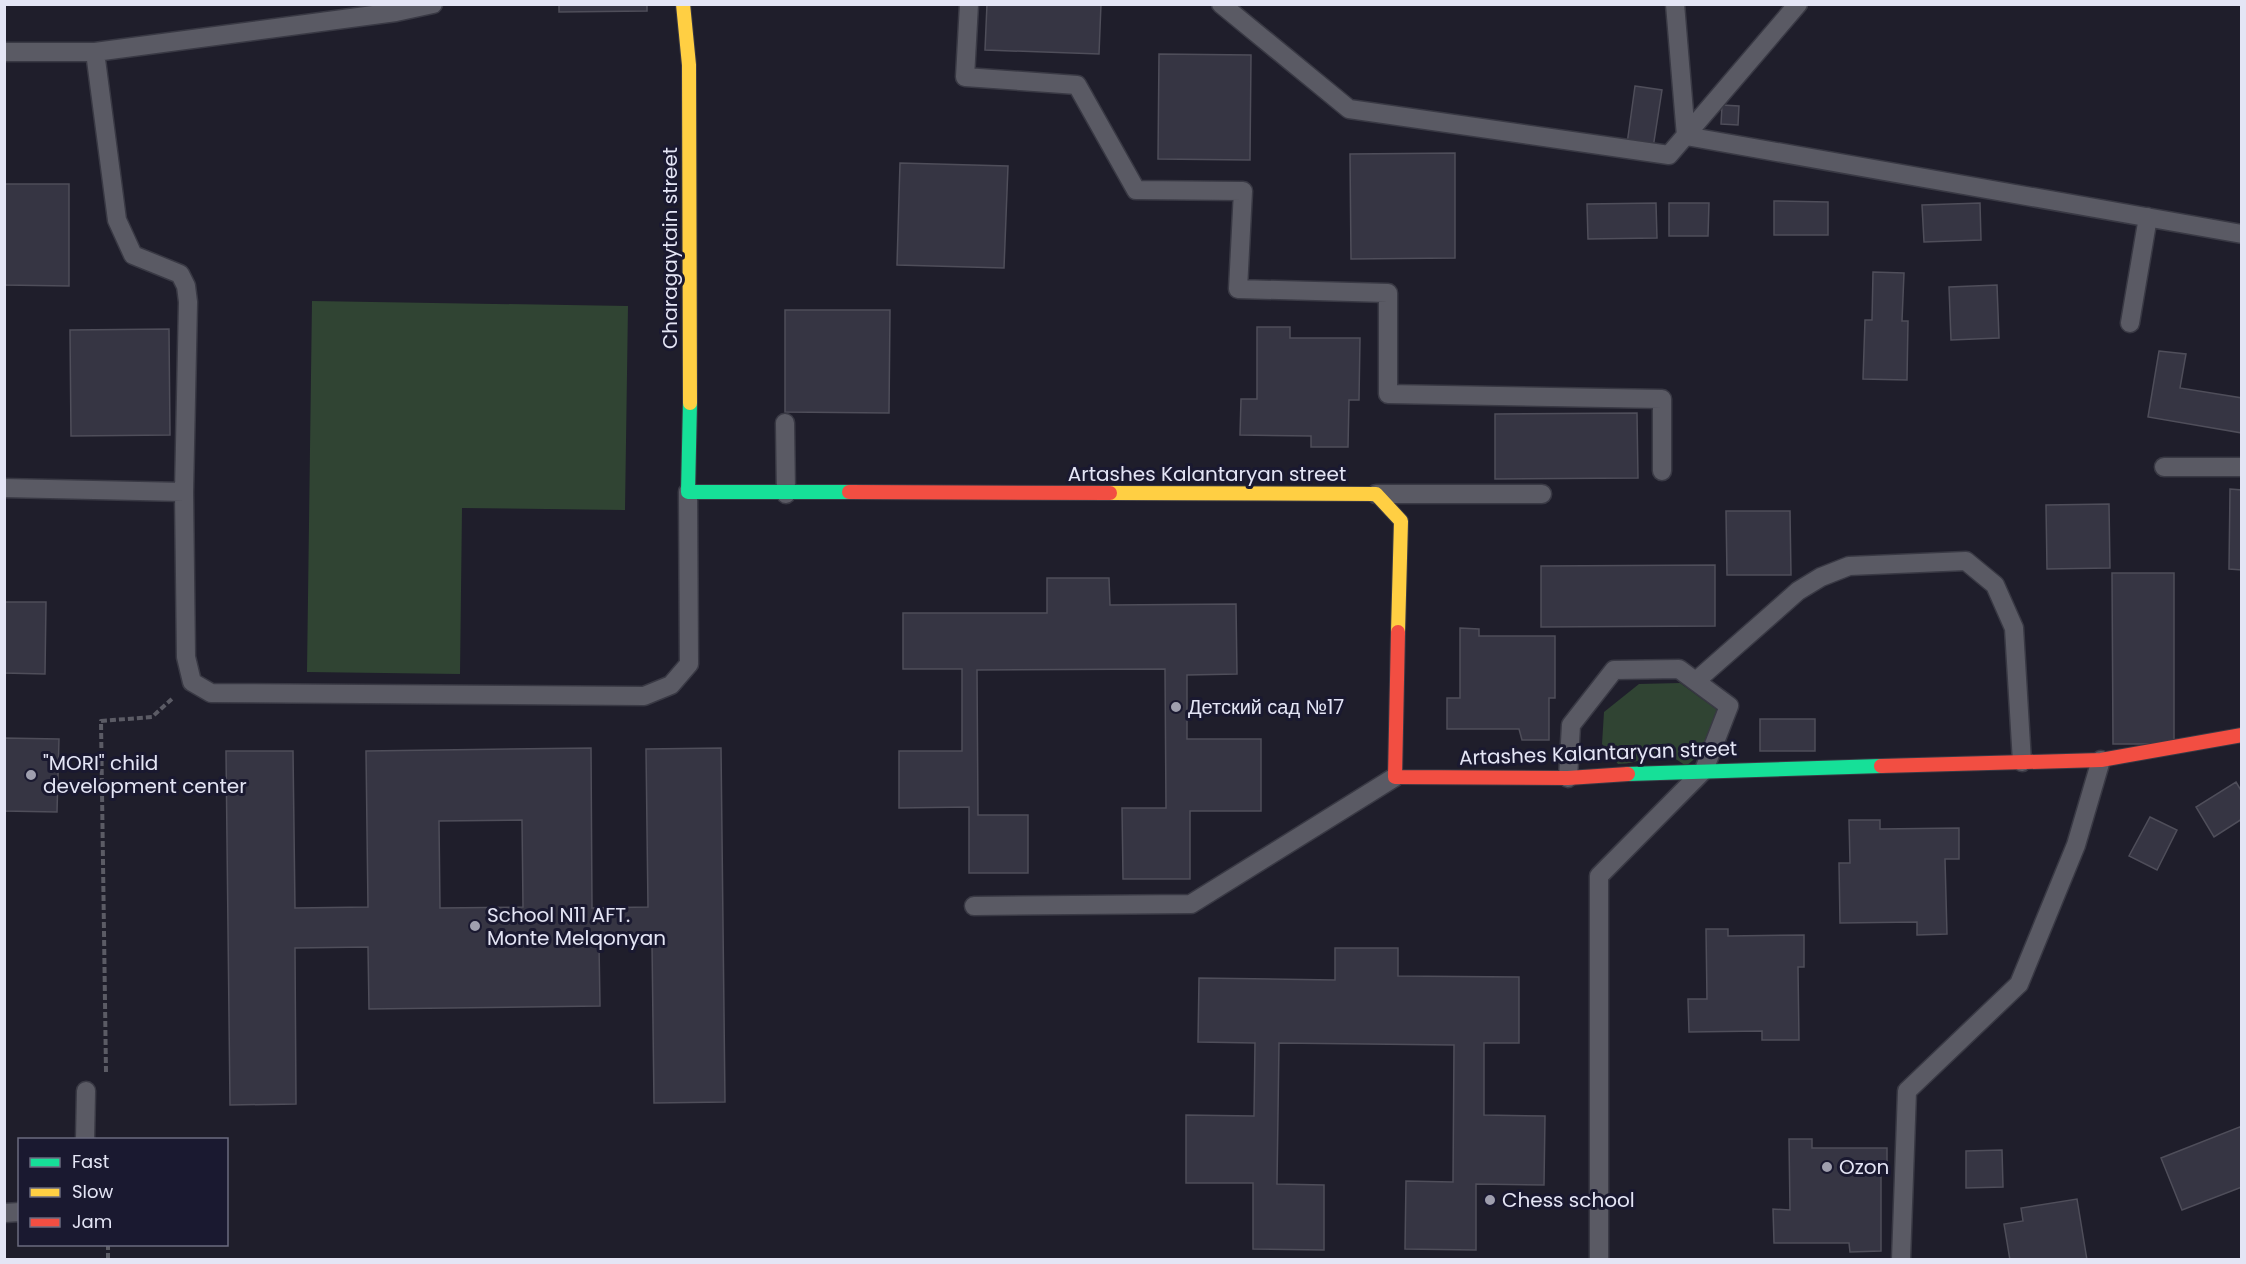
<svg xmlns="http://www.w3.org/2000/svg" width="2246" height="1264" font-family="Poppins,sans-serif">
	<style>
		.green { fill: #304433 }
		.building { fill: #363543; stroke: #4f4e5a; stroke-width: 1.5; fill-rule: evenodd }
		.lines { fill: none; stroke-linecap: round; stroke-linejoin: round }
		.lane-casing { stroke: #393944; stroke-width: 21 }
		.fast-casing { stroke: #393944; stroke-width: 16 }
		.slow-casing { stroke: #393944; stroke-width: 16 }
		.jam-casing { stroke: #393944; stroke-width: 16 }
		.path { stroke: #5b5b65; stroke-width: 4; stroke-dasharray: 6 3; stroke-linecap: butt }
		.lane { stroke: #5a5a64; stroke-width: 18 }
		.fast { stroke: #16e098; stroke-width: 14 }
		.slow { stroke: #ffcf43; stroke-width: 14 }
		.jam { stroke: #f24e42; stroke-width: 14 }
		.poi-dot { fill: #9f9fae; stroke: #1a1930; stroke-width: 2 }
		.labels { text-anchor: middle; stroke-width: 6; stroke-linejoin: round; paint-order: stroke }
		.street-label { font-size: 20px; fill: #e4e5f5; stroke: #1a1930 }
		.poi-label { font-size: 20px; fill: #e4e5f5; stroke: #1a1930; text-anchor: start }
	</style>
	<rect width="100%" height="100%" fill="#1f1e2b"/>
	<!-- green -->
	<path class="green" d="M312 301 628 306 625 510 462 508 460 674 307 672Z
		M1680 683 1716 709 1717 740 1686 766C1652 740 1651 764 1618 764L1602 744 1604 712 1639 684Z"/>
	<!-- building -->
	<path class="building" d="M559 4H647V11L559 12Z
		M987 4H1101L1099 54 985 50Z
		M1159 54 1251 55 1250 160 1158 159Z
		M1635 86 1662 90 1653 148 1627 144Z
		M1722 105 1739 106 1738 125 1721 124Z
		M1455 153V258L1351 259 1350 154Z
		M900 163 1008 166 1004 268 897 265Z
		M4 184H69V286L4 285Z
		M1774 201 1828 202V235H1774Z
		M1656 203 1657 238 1588 239 1587 204Z
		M1669 203H1709L1708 236H1669Z
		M1980 203 1981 240 1924 242 1922 205Z
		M1873 272 1904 273 1902 321H1908L1907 380 1863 379 1865 320H1872Z
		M1997 285 1999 338 1951 340 1949 287Z
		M785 310H890L889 413 785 412Z
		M1257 327H1290V338H1360L1359 400H1349L1348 447H1311V436L1240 435 1241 399H1257Z
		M169 329 170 435 71 436 70 330Z
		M2159 351 2186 354 2180 388 2242 398V433L2148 417Z
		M1637 413 1638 478 1495 479V414Z
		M2230 489 2242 490V570L2229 569Z
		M2109 504 2110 568 2047 569 2046 505Z
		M1726 511H1790L1791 575H1727Z
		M1715 565V626L1541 627V566Z
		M2112 573H2174V744H2113Z
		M1047 578H1109L1110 605 1236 604 1237 674 1187 675V739H1261V811H1190V879H1123L1122 808H1166L1165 669 977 670 978 815H1028V873H969V807L899 808V751H962V669H903V613H1047Z
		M4 602H46L45 674 4 673Z
		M1460 628 1479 629V636H1555V698H1549V740H1522L1519 729H1447V698H1460Z
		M1760 719H1815V751H1760Z
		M4 738 59 739 57 812 4 811Z
		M591 748 592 908 648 907 646 749 721 748 725 1102 654 1103 652 944H599L600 1006 369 1009 368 947 295 948 296 1104 230 1105 226 751H293L295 908 368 907 366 751ZM522 820 523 907 440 908 439 821Z
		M2236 782 2242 792V819L2214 837 2196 807Z
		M2150 817 2177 830 2157 870 2129 856Z
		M1849 820H1880V829L1959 828V859H1945L1947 934 1917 935V922L1840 923 1839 863H1850Z
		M1706 929H1728V936L1804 935V967H1798L1799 1040H1762V1031L1689 1032 1688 999H1707Z
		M1335 948H1398V976L1519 977V1043H1484V1115L1545 1116 1544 1185 1476 1184V1250L1405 1249 1406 1181 1453 1182 1454 1045 1279 1043 1277 1184 1324 1185V1250L1253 1249V1183H1186V1115L1254 1116 1255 1043 1198 1042 1199 978 1335 980Z
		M2242 1126V1187L2182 1210 2161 1158Z
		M1789 1139H1812V1148H1887V1173H1881V1251L1850 1252 1849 1243H1774L1773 1209 1790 1210Z
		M2002 1150 2003 1187 1966 1188V1151Z
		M2077 1199 2087 1260H2010L2004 1224 2023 1221 2021 1208Z"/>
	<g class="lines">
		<!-- lane casing -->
		<g class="lane-casing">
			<path id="lane" d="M969 4 965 77 1077 85 1136 190 1243 191 1238 289 1388 293V394L1662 399V471
				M1221 4 1349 109 1669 155 1798 4
				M1675 4 1686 136
				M4 52H95L396 12 433 4
				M95 52 117 220 133 255 180 274 186 286 188 302 184 492 186 657 192 682 211 693 644 696 671 685 689 664 688 492
				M1686 136 2242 234
				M2130 323 2148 217
				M785 423 786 494
				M2164 467H2242
				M4 488 184 492
				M1376 494H1542
				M1696 681 1798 591 1821 577 1849 566 1966 561 1995 585 2014 628 2022 762
				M1568 778 1571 725 1614 670 1679 669 1729 706 1704 770 1599 876V1260
				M974 906 1191 904 1395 777
				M85 1140 86 1091
				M4 1213 20 1212
				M1901 1260 1907 1091 2019 984 2076 845 2101 760"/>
		</g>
		<!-- fast casing -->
		<g class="fast-casing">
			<path id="fast" d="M690 403 688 492H849
				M1628 774 1881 766"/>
		</g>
		<!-- slow casing -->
		<g class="slow-casing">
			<path id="slow" d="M683 4 689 65 690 403
				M1110 493 1376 494 1401 521 1398 632"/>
		</g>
		<!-- jam casing -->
		<g class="jam-casing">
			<path id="jam" d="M849 492 1110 493
				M1398 632 1395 777 1568 778 1628 774
				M1881 766 2101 760 2242 735"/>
		</g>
		<!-- path -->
		<path class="path" d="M106 1072 101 721 152 717 173 698
			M108 1244V1260"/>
		<!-- lane -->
		<use href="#lane" class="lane"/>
		<!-- fast -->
		<use href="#fast" class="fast"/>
		<!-- slow -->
		<use href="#slow" class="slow"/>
		<!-- jam -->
		<use href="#jam" class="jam"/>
	</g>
	<!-- markers -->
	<g class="poi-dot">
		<circle cx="1176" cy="707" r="6"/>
		<circle cx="31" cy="775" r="6"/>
		<circle cx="475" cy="926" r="6"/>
		<circle cx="1827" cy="1167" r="6"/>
		<circle cx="1490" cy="1200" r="6"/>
	</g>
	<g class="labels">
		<!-- street labels -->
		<g class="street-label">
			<text transform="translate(670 248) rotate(-90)" y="7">Charagaytain street</text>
			<text x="1207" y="481">Artashes Kalantaryan street</text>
			<text transform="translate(1598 753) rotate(-2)" y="7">Artashes Kalantaryan street</text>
		</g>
		<!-- poi labels -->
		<g class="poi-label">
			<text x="1188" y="714">Детский сад №17</text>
			<text x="43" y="770">"MORI" child<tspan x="43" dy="23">development center</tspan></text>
			<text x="487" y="922">School N11 AFT.<tspan x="487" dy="23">Monte Melqonyan</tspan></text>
			<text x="1839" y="1174">Ozon</text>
			<text x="1502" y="1207">Chess school</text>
		</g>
	</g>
	<!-- border -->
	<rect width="2246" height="1264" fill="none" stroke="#e4e5f5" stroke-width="12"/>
	<!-- legend -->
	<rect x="18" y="1138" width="210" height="108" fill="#1a1930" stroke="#6b6b7f" stroke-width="1.5"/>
	<rect x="30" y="1158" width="30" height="9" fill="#16e098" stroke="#6b6b7f" stroke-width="1.5"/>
	<text x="72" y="1168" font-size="18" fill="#e4e5f5">Fast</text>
	<rect x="30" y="1188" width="30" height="9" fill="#ffcf43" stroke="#6b6b7f" stroke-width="1.5"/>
	<text x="72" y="1198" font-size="18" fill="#e4e5f5">Slow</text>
	<rect x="30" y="1218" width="30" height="9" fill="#f24e42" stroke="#6b6b7f" stroke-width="1.5"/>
	<text x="72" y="1228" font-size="18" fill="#e4e5f5">Jam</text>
</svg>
